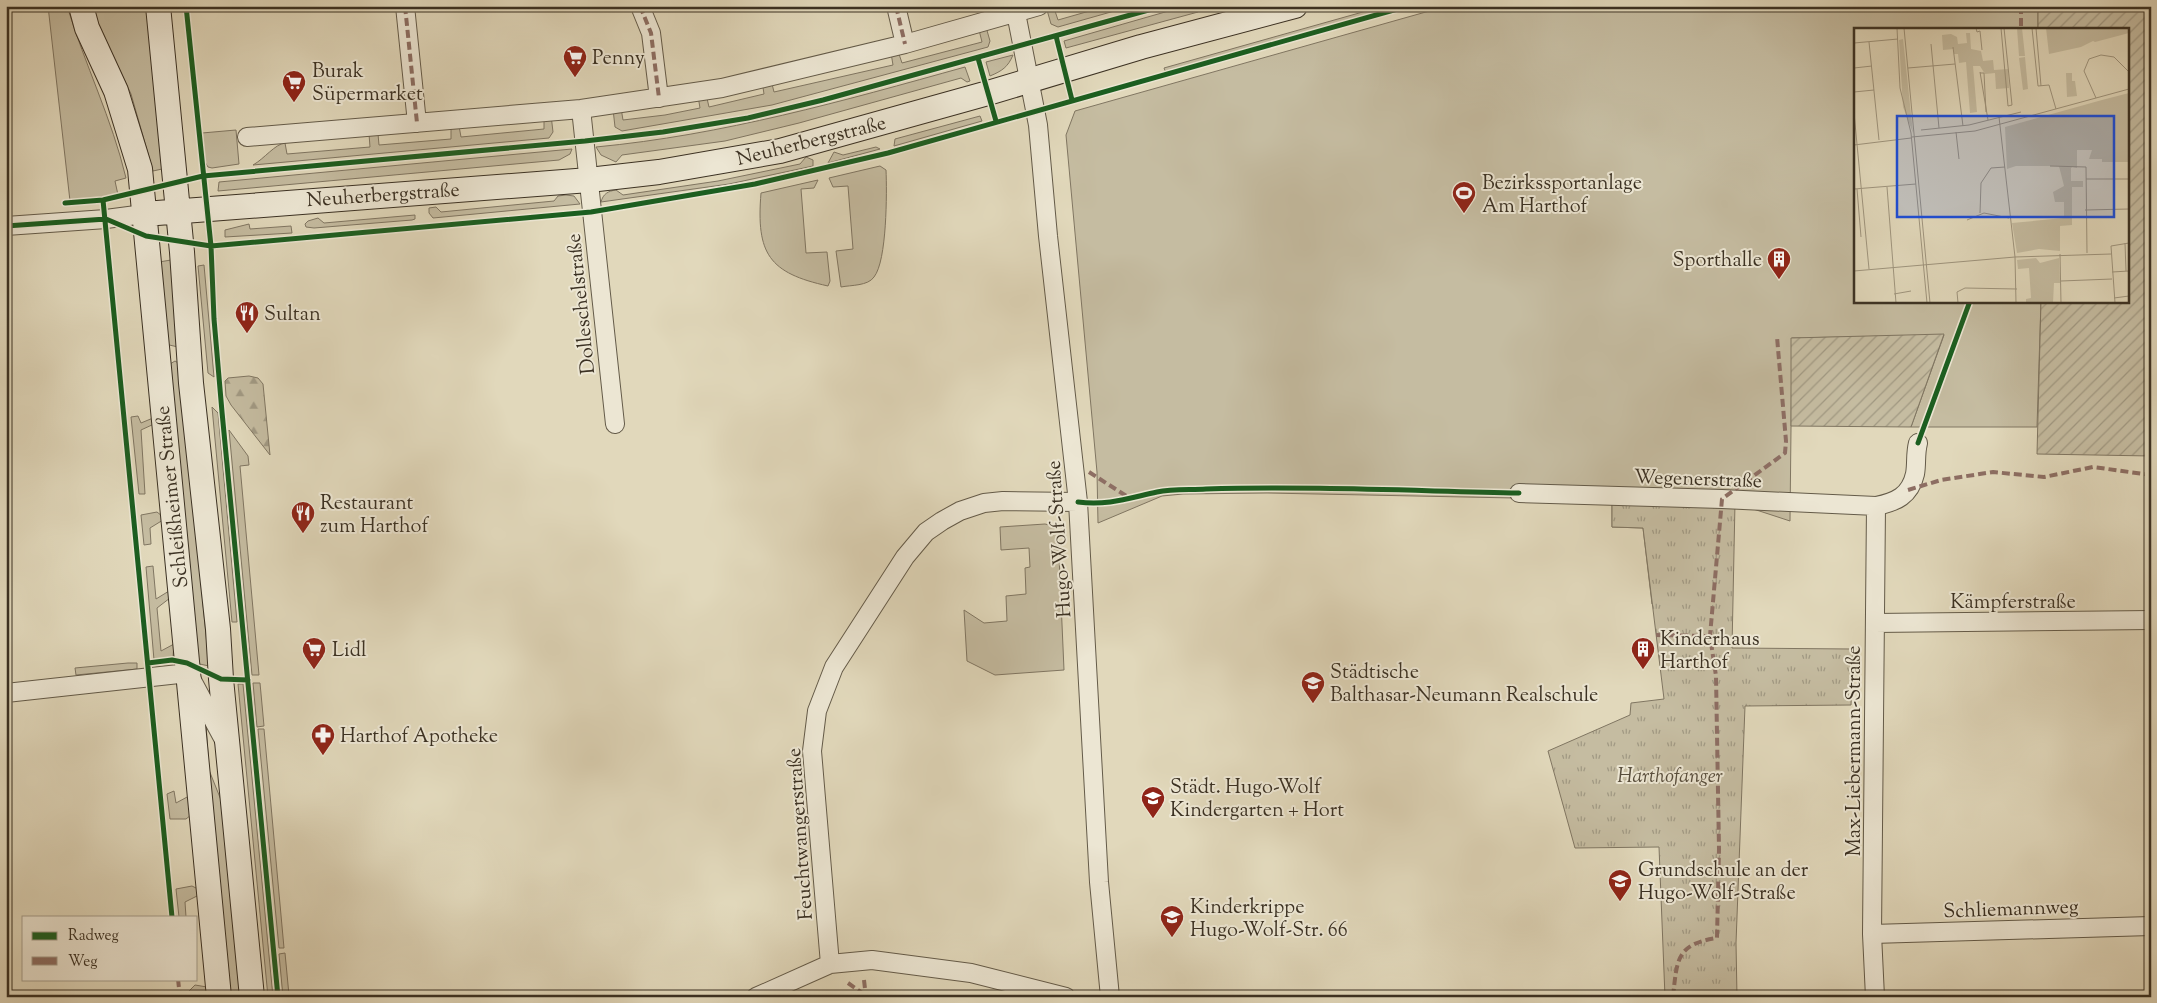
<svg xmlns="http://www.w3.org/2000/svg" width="2157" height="1003" font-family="'Sorts Mill Goudy',serif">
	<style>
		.grass { fill: #c5bca1; stroke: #807662 }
		.forest { fill: url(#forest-firs); stroke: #807662 }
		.park { fill: url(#park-tufts); stroke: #807662 }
		.garden { fill: url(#garden-furrows); stroke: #807662 }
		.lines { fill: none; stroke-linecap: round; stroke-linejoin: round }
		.minor-casing { stroke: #645b49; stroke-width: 20 }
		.secondary-casing { stroke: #3b3123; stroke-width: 26 }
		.minor { stroke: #ece6d3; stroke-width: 18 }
		.secondary { stroke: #ece6d3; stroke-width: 24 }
		.quiet { stroke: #8d6e63; stroke-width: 4; stroke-dasharray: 8 4; stroke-linecap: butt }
		.cycleway-casing { stroke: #ece6d3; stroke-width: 8 }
		.cycleway { stroke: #1b5e20; stroke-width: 5 }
		.labels { text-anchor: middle; stroke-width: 4; stroke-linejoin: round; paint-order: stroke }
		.poi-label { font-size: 20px; fill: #3b3123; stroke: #ece6d3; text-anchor: start }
		.street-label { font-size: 20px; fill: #3b3123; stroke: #ece6d3 }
		.park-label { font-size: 20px; font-style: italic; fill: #574d3c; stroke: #ece6d3 }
		.inset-road { fill: none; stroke: #9f957e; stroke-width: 1 }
		.view { fill: #1d4ed8; fill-opacity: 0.15; stroke: #1d4ed8; stroke-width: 2.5 }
		.inset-edge { fill: none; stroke: #3b3123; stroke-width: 2.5 }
	</style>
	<defs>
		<pattern id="forest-firs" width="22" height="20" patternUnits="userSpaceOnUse" patternTransform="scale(1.25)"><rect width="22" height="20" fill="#c5bca1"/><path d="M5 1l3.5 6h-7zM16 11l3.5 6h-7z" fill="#a19983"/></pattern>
		<pattern id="park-tufts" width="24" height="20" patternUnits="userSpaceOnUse" patternTransform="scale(1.25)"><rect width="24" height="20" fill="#c5bca1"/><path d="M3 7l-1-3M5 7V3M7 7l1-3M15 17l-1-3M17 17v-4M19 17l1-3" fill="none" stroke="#a19983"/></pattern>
		<pattern id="garden-furrows" width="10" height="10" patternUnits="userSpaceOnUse" patternTransform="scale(1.25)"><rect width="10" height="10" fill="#c5bca1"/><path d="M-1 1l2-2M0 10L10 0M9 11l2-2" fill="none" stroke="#a19983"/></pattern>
	</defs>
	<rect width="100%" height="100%" fill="#e1d8bb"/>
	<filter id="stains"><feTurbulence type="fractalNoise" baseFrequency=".004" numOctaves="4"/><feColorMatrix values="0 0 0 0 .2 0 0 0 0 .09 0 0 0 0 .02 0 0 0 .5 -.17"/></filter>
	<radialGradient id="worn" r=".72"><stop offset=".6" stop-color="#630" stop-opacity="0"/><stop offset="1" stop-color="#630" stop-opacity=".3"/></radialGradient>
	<!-- grass -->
	<path class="grass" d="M48 6H67C85 65 112 119 126 178L115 181 118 195 70 201Z
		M89 6H147L162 169 153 171 131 94Z
		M1107 6H1132L1058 27 1051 24 1047 10 1054 8 1058 20Z
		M1186 6H1196L1198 12 1066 48 1064 41Z
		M1384 6H1403L1166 73 1164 68Z
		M1447 6H2038V29H1856V301H2041L2037 427H1911L1944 335 1792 338 1790 521 1735 503 1652 604 1643 528 1612 527V500L1267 493 1183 494 1162 496 1098 523 1097 472 1066 135 1075 111Z
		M986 27 990 41 988 47 772 105 622 131 615 127 613 109 621 108 623 120 665 115 700 108 698 96 706 94 709 107 764 94 762 81 771 80 774 92 893 65 891 53 898 51 902 63 982 42 979 30Z
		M1013 55C1008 67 1002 71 990 76L986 62Z
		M965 67 970 81 967 82 961 78 799 123 725 141 622 155 616 162 601 155 596 147C723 135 843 101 965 67Z
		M551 115 553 132 549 138 253 165C264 159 275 144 285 143L287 154 370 147 369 134H378L379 145 451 139V126H459L461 137 544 129V116Z
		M980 116 982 121 894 146 895 139Z
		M236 130 239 164 212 168 208 167 205 162 202 133Z
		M876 147 880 149 828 163 834 152 843 155Z
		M572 149 570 154 559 160 218 191 219 182Z
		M806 157 813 160V166L729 184 601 202C603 194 608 191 616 190L623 195 718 181 800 164Z
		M880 166 886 170C887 192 887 261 874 277 868 286 851 285 841 287L836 251 853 249 848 186 833 187 829 178Z
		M818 180 814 188 801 189 806 253 827 252 830 281 828 286C769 273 756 254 761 193Z
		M566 195 574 196 580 204 433 218 429 213V208L436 207 441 212 554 201 558 196Z
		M415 215V219L412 220 314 228 306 227 305 224 308 221 318 218 324 223Z
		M249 224 250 229 291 226 292 233 225 237V230Z
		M171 260 178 347 165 344 159 262Z
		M204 265 214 377 208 373 198 266Z
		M175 361 180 364 209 666 195 663 170 364Z
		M212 407 218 413 237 622H232Z
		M138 416 141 423 153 418 154 424 141 430 145 494H139L131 417Z
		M229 430 248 456 249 465 240 466 259 675H252Z
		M157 512 162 516 163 520 150 528 151 544 144 545 141 515Z
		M1045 524 1053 526 1058 533 1064 670 995 675 967 661 964 610 984 623 1007 621 1006 596 1026 594 1025 568 1030 567 1029 548 1001 550 1000 527Z
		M153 566 156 599 169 591 170 598 157 608 161 651 174 644 173 657 154 660 146 567Z
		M128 663H137V669L76 675 75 668Z
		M253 683H260L264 726 257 727Z
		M238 684H243L273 997H268Z
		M200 715 206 723 209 770 221 800 240 997H227Z
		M258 729H264L284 948H279Z
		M174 791 176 803 189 796 191 815 186 819H170L167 794Z
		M192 886 198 889 199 895 185 902 186 917H179L176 889Z
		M285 953 289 995V997H283L279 954Z
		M195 985 207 987 208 992 198 997H186V994Z"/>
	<!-- forest -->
	<path class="forest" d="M249 376 258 378 263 384 270 455 231 405 226 396 225 381 228 378Z"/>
	<!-- park -->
	<path class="park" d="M1612 499 1735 503 1732 648 1853 649 1851 705 1745 706 1736 943 1737 997H1665L1659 847 1575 848 1548 751 1630 715 1631 703 1664 699 1643 528 1612 527Z"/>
	<!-- garden -->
	<path class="garden" d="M2038 6H2151V456L2037 454 2041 301H2128V29H2038Z
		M1944 334 1911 427 1791 426V338Z"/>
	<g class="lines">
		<!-- minor casing -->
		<g class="minor-casing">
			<path id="minor" d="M405 6 417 123
				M640 6 651 33 659 98
				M896 6 905 44
				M1016 13 1038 125 1048 236 1078 502 1099 882 1110 997
				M581 109 615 424
				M247 137 581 109 722 88 905 44 1039 6
				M6 226 106 219 144 214
				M1519 493 1722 499 1876 506C1896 502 1910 496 1915 474 1917 463 1915 455 1918 443
				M1875 623 2151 620
				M6 693 188 673 224 740
				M1872 934 2151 926
				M830 964 812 751 817 711 834 667 905 557 926 532 942 521 960 511 984 503 1003 501 1078 502
				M756 997 830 964 872 960 971 973 1066 997
				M1875 997 1872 934 1876 506"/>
		</g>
		<!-- secondary casing -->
		<g class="secondary-casing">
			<path id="secondary" d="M81 6 87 28 116 91 140 169 219 997
				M158 6 182 252 191 383 218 629 221 679 252 997
				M144 214 589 180 659 172 780 151 988 93 1141 47 1295 6"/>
		</g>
		<!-- minor -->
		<use href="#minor" class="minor"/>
		<!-- secondary -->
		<use href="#secondary" class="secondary"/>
		<!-- quiet -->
		<path class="quiet" d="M405 6 417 123
			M640 6 651 33 659 98
			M896 6 905 44
			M2021 6V29
			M1089 472 1131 499
			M1908 490 1941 480 1993 472 2044 477 2093 467 2151 475
			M1656 635 1710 636
			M178 979 180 997
			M864 980 866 997
			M848 983 865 995
			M1673 997C1677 960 1676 944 1717 938L1719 849 1716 676 1710 636 1722 499 1785 453 1786 441 1777 337"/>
		<!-- cycleway casing -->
		<g class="cycleway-casing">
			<path id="cycleway" d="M186 6 211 246 214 319 222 412 278 997
				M1056 36 1072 100
				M978 58 996 121
				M103 200 172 917
				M65 203 103 200 203 176 585 141 663 132 748 118 823 100 1163 6
				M6 226 106 219 146 236 211 246 591 212 755 184 888 153 1408 6
				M1918 443 1970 301
				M1078 502C1107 506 1129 498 1157 492 1172 489 1190 490 1206 489 1310 486 1415 491 1519 493
				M148 663 172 660 187 663 221 679 248 680"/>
		</g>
		<!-- cycleway -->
		<use href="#cycleway" class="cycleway"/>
	</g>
	<!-- icons -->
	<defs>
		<g id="supermarket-pin" transform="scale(1.25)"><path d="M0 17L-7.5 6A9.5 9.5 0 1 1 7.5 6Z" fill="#8f2418" stroke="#ece6d3"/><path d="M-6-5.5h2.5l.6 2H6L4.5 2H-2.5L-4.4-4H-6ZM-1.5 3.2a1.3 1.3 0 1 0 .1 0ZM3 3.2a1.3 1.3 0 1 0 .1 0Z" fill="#fff"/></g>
		<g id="stadium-pin" transform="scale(1.25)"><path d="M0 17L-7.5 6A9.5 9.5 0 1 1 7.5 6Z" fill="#8f2418" stroke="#ece6d3"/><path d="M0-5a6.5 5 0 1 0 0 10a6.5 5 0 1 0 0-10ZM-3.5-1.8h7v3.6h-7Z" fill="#fff"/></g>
		<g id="building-pin" transform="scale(1.25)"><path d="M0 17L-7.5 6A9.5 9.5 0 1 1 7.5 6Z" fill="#8f2418" stroke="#ece6d3"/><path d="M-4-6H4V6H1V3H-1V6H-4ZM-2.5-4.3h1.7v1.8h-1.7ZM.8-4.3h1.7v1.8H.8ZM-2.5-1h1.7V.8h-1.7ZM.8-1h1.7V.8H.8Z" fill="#fff"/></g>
		<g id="restaurant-pin" transform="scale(1.25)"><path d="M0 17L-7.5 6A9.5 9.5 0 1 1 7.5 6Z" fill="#8f2418" stroke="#ece6d3"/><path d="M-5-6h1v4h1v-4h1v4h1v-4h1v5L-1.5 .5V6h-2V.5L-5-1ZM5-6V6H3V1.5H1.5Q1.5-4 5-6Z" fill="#fff"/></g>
		<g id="school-pin" transform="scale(1.25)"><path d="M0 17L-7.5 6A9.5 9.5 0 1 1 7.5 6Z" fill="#8f2418" stroke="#ece6d3"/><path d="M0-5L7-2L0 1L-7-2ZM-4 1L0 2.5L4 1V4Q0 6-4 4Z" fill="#fff"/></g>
		<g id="pharmacy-pin" transform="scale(1.25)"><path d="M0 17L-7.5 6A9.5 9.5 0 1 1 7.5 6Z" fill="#8f2418" stroke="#ece6d3"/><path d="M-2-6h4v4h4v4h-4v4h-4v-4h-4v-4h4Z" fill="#fff"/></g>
	</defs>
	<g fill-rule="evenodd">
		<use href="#supermarket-pin" x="575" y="57"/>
		<use href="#supermarket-pin" x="294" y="82"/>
		<use href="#stadium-pin" x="1464" y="193"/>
		<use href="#building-pin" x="1779" y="259"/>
		<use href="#restaurant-pin" x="247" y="313"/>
		<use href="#restaurant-pin" x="303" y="513"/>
		<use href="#supermarket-pin" x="314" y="649"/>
		<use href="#building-pin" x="1643" y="649"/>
		<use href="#school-pin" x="1313" y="683"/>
		<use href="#pharmacy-pin" x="323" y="735"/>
		<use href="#school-pin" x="1153" y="798"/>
		<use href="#school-pin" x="1620" y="881"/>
		<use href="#school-pin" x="1172" y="917"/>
	</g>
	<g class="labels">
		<!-- poi labels -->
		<g class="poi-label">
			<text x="592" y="64">Penny</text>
			<text x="312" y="77">Burak<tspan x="312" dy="23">Süpermarket</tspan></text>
			<text x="1482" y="189">Bezirkssportanlage<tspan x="1482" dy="23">Am Harthof</tspan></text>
			<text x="1762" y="266" text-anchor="end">Sporthalle</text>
			<text x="264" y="320">Sultan</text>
			<text x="320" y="509">Restaurant<tspan x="320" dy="23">zum Harthof</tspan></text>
			<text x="1660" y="645">Kinderhaus<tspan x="1660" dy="23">Harthof</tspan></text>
			<text x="332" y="656">Lidl</text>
			<text x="1330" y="678">Städtische<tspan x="1330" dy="23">Balthasar-Neumann Realschule</tspan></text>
			<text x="340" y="742">Harthof Apotheke</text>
			<text x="1170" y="793">Städt. Hugo-Wolf<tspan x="1170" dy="23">Kindergarten + Hort</tspan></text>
			<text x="1638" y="876">Grundschule an der<tspan x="1638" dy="23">Hugo-Wolf-Straße</tspan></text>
			<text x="1190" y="913">Kinderkrippe<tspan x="1190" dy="23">Hugo-Wolf-Str. 66</tspan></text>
		</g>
		<!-- street labels -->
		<g class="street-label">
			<text transform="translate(811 140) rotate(-14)" y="7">Neuherbergstraße</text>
			<text transform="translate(383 194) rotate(-4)" y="7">Neuherbergstraße</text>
			<text transform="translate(580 304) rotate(-96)" y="7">Dolleschelstraße</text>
			<text transform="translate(1698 478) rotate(2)" y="7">Wegenerstraße</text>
			<text transform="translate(171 497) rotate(-96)" y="7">Schleißheimer Straße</text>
			<text transform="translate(1058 539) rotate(-94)" y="7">Hugo-Wolf-Straße</text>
			<text x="2013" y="608">Kämpferstraße</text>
			<text transform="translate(1853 751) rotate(-90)" y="7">Max-Liebermann-Straße</text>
			<text transform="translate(799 834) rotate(-94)" y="7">Feuchtwangerstraße</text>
			<text transform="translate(2011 908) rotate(-2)" y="7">Schliemannweg</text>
		</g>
		<!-- park labels -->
		<g class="park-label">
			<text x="1670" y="782">Harthofanger</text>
		</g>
	</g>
	<!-- overview -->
	<g transform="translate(1854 28)">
		<rect width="275" height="275" fill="#e1d8bb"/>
		<path d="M163 0H168L171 28H165ZM192 0H216L249 8 227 19 195 26ZM49 11 59 105 49 79 45 12ZM171 29 174 61 169 62 165 30ZM212 45H218V53H221L223 68 213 69ZM248 72V131H235L238 122H223V140L218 139 209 149 205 138H162L153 141 151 99Z" fill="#c5bca1"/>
		<path d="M215 0H275V5L241 14ZM112 5H116L117 21 127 23 129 33 139 32 140 42 154 41 155 60 142 61 141 45 131 46 126 38H119L123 84 116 85 112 34 105 35 104 26H100V21L89 22 88 7 97 6 103 9 104 16 113 15ZM205 138 217 139V153H229V159H218V197L206 198V223L185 221 163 225 158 195 210 190V174H201L199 164 210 158ZM182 230 186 235 205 230 206 255H200L199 275H172V271L177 270 175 240 164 241 163 232Z" fill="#c5bca1"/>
		<path d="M275 65V134H248V72Z" fill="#c5bca1"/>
		<path class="inset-road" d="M43 0 46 60 57 105 73 275M50 0 76 275M122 0 123 4 126 3 128 22M147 0 154 78 158 77M150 0 158 77M178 0 184 58 195 57 202 81M182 0 187 58M15 14 25 112M0 15 44 11M77 16 85 100M99 19 109 98M0 40 18 38M54 40 101 36M126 44 134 92M126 45H130L132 84M0 64 20 62M242 70 230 43 235 31 247 27 260 29 275 44M0 85 15 241M145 89 161 229 162 275M67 102 115 97 167 84M102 104 105 131M58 109 121 103 275 61M0 117 57 110M196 138 232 139M232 139 233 225M232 151H275M33 159 42 275M0 161 62 156M3 161 7 209M231 182 275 181M126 185 127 155 137 140 151 139M113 192 130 185 155 190M271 215 272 243M206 226 207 275M0 243 161 229 257 226M258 244 275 243M207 253 258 251M40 266 57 263M260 270 275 268M104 275 103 264 111 260 163 261M261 275 257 218 275 215"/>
		<path class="view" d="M43 88H260V189H43Z"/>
		<rect width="275" height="275" class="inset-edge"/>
	</g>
	<!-- margin -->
	<rect width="2157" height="1003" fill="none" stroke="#e1d8bb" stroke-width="25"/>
	<rect x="8" y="8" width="2142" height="988" fill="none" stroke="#3b3123" stroke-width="2.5"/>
	<rect x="12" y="12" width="2132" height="978" fill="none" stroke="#3b3123"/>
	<!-- legend -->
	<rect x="22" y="916" width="175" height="65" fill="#ece6d3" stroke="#a59e8d"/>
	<rect x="32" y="932" width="25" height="8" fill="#1b5e20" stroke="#a59e8d"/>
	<text x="68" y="940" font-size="15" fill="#3b3123">Radweg</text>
	<rect x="32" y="957" width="25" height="8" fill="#8d6e63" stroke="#a59e8d"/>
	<text x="68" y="966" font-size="15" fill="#3b3123">Weg</text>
	<rect width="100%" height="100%" filter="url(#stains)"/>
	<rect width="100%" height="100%" fill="url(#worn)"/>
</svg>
